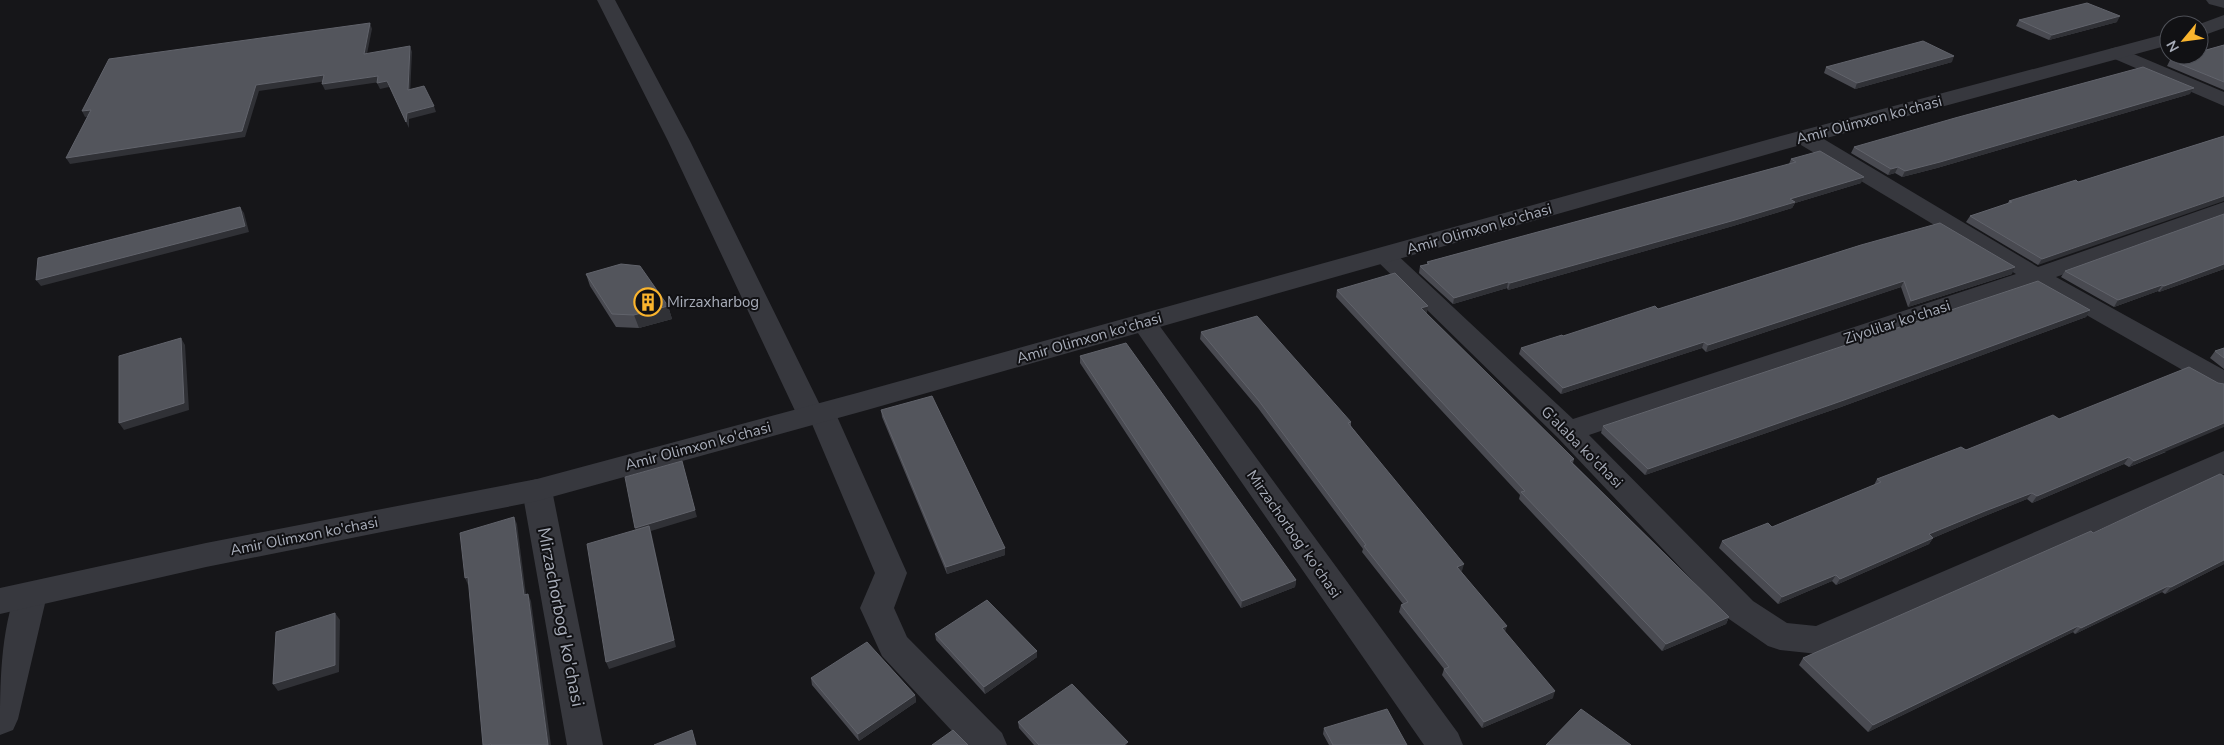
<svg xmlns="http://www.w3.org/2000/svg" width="2224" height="745" font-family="'Nunito Sans',sans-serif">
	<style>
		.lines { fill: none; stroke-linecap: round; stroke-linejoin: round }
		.minor { fill: #37383e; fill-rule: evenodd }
		.tertiary { fill: #37383e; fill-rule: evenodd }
		.wall { fill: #494a51 }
		.shaded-wall { fill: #303136 }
		.building { fill: #53555c; stroke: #61636b }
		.labels { text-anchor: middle; stroke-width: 4; stroke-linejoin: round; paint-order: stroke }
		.street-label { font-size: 15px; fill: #a8adb9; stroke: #111114 }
		.poi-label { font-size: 15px; fill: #a8adb9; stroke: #111114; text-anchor: start }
		.near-street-label { font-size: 18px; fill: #a8adb9; stroke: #111114 }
	</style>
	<rect width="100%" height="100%" fill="#161619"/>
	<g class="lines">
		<!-- minor -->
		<path class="minor" d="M597 0H615L690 141 819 403 831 405 835 412 907 573 894 608 907 637 1002 733 1007 745H965L882 656 860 608 875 573 812 424 801 422 797 415 668 141Z
			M2206 0H2224V8L2209 4Z
			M2117 47 2224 92V106L2110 57 2107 53 2110 49Z
			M1804 131 1812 132 2038 267 2224 202V217L2056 277 2224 370V391L2214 388 2034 285 1589 435 1753 601 1787 623 1816 626 2224 451V474L1830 650 1818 654 1780 650 1768 646 1729 619 1558 438 1372 256 1375 251 1384 249 1393 251 1573 419 2016 274 1796 142 1793 137 1796 132Z
			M1144 315 1153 317 1458 733 1463 745H1424L1131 323 1135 317Z
			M537 479 548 482 552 490 603 745H567L522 490 526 482Z
			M30 582 42 586 47 595 18 719 13 730 0 735C0 685 0 631 18 586Z"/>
		<!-- tertiary -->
		<path class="tertiary" d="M2224 15V28L2199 37V25H2197Z
			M2169 33V45L1786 149 867 410 537 501 206 567 0 614V588L206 543 537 479 857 393 1770 139Z"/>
	</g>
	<!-- wall -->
	<path class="wall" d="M2019 20 2117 22 2049 40 2016 26Z
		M2224 45V90L2167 66 2170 60Z
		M1952 62 1855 89 1824 73 1826 67Z
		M2190 94 1937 168 1902 177 1895 173 1888 175 1851 153 1854 147Z
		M2224 136 2038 265 1966 222 1970 216 2007 204 2009 201 2078 182Z
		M1791 159 1861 183 1795 203 1792 208 1733 226 1508 290 1507 288 1453 304 1419 273 1420 266 1427 264V262L1789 164Z
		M2224 214V269L2159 292 2158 291 2114 307 2061 277 2065 271Z
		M1861 245 2012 274 1908 307 1901 287 1706 352 1702 348 1561 394 1519 354 1521 348 1658 309Z
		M586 274 668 306 672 319 639 328 616 327 590 286Z
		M1337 290 1427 312 1426 313 1574 459 1573 463 1729 617 1726 624 1662 651 1519 499 1520 495 1336 297Z
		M2090 310 2086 317 1841 407 1645 475 1601 433 1603 426Z
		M1201 332 1351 422V426L1462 571H1461L1553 698 1482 728 1442 675 1444 669 1399 612 1401 605 1403 604 1362 552 1363 549 1258 408 1200 339Z
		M2224 348V369L2210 358 2215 351Z
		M1080 356 1296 580 1295 587 1241 608 1080 363Z
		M881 410 1005 548V555L947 574 882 417Z
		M2059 419 2166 452 2129 467 2124 464 2032 503 2027 499 1980 518 1933 538 1929 544 1836 585 1832 581 1778 604 1719 548 1722 541 1772 527 1874 485 1877 479Z
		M2093 533 2224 564 2165 594 2162 592 2075 634 2073 632 1868 732 1799 665 1803 658Z
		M935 634 1037 651V657L985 694 936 640Z
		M811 678 915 695 916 702 859 741 812 685Z
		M1018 722 1128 745H1034L1019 728Z
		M1324 728 1407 745H1329L1323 734Z"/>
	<!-- shaded-wall -->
	<path class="shaded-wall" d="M2120 16 2117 22 2049 40 2052 35Z
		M370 23 372 29 366 59 364 54Z
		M410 46 412 52 410 96 408 90Z
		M1954 56 1952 62 1855 89 1857 83Z
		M324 75 327 81 259 91 245 137 70 164 66 158 256 85Z
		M378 76 380 82 325 90 322 84Z
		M387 81 389 87 380 89 377 83Z
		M2194 88 2190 94 1937 168 1902 177 1905 171Z
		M434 106 436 112 409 119V128L406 122 407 113Z
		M91 110 94 116 85 117 82 111Z
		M1898 167 1895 173 1888 175 1891 169Z
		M1864 177 1861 183 1795 203 1792 208 1733 226 1508 290 1510 283Z
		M2224 196V201L2038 265 2042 259Z
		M240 207 244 213 249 232 41 286 36 280Z
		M2224 264V269L2159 292 2164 286Z
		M2015 267 2012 274 1908 307 1911 301Z
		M1904 281 1901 287 1706 352 1708 345Z
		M1508 282 1507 288 1453 304 1454 298Z
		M2162 285 2158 291 2114 307 2118 300Z
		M668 306 672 319 639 328 634 315Z
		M1428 306 1427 312 1419 314 1421 308Z
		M2090 310 2086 317 1841 407 1645 475 1648 469Z
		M181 338 185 345 189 410 124 430 119 423Z
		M1704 342 1702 348 1561 394 1563 388Z
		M2224 423V427L2129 467 2134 461Z
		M2129 457 2124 464 2032 503 2037 496Z
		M682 461 697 517 651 531 676 647 609 669 606 662 637 535 635 528Z
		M2032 493 2027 499 1980 518 1933 538 1929 544 1836 585 1840 579 1929 534 1985 511Z
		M514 517 517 524 527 602 524 595Z
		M1005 548V555L947 574 946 567Z
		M2224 560V564L2165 594 2171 587Z
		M1464 564 1462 571 1456 573 1457 567Z
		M1836 575 1832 581 1778 604 1782 597Z
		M468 577 472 584 468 585 465 578Z
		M1296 580 1295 587 1241 608 1242 601Z
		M2168 586 2162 592 2075 634 2081 628Z
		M528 594 531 601 551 745H548Z
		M335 613 340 620 339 672 278 691 273 684Z
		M1729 617 1726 624 1662 651 1666 644Z
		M1507 626 1505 632 1502 628Z
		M2078 626 2073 632 1868 732 1873 725Z
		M1037 651V657L985 694 984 687Z
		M1555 691 1553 698 1482 728 1484 722Z
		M915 695 916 702 859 741 858 734Z"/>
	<!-- building -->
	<path class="building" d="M2087 3 2120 16 2052 35 2019 20Z
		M370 23 364 54 410 46 408 90 424 86 434 106 407 113 406 122 387 81 377 83 378 76 322 84 324 75 256 85 242 131 66 158 91 110 82 111 109 59Z
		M1923 41 1954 56 1857 83 1826 67Z
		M2224 45V82L2170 60 2188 55H2199V52Z
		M2143 67 2194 88 1940 162 1905 171 1898 167 1891 169 1854 147 1955 118Z
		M2224 136V196L2042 259 1970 216 2012 202 2009 201 2076 180 2078 182Z
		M1820 151 1864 177 1790 199 1795 202 1735 220 1510 283 1508 282 1454 298 1420 266 1429 264 1427 262 1796 162 1791 159Z
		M240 207 245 226 36 280 38 258Z
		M2224 214V264L2164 286 2162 285 2118 300 2065 271Z
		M1940 223 2015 267 1911 301 1904 281 1708 345 1704 342 1563 388 1521 348 1562 335 1563 336 1655 306 1658 309 1861 245Z
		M621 264 640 266 668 306 634 315 612 314 586 274Z
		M1395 273 1428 306 1421 308 1574 459 1570 461 1729 617 1666 644 1521 492 1525 491 1337 290Z
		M2038 281 2090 310 1844 400 1648 469 1603 426Z
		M1257 316 1351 422 1348 423 1464 564 1457 567 1507 626 1502 628 1555 691 1484 722 1444 669 1449 667 1401 605 1408 602 1364 546 1366 545 1259 401 1201 332Z
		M181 338 184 403 119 423V356Z
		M1126 343 1296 580 1242 601 1080 356Z
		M2224 348V358L2215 351Z
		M2189 367 2218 383 2224 384V423L2134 461 2129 457 2037 496 2032 493 1985 511 1929 534 1933 538 1840 579 1836 575 1782 597 1722 541 1768 523 1772 527 1881 482 1877 479 1961 447 1966 450 2053 415 2059 419Z
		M932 396 1005 548 946 567 881 410Z
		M682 461 695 510 635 528 625 477Z
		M2220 474 2224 476V560L2171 587 2168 586 2081 628 2078 626 1873 725 1803 658 2091 531 2093 533Z
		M514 517 524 595 528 594 548 745H491V744L487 745H483L468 577 465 578 460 533Z
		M649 526 674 640 606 662 587 544Z
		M987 600 1037 651 984 687 935 634Z
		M335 613V665L273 684 276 632Z
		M867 642 915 695 858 734 811 678Z
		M1072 684 1128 742 1124 745H1039L1018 722Z
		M1387 709 1407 745H1333L1324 728Z
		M1581 709 1631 745H1546Z
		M692 730 696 745H654Z
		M953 730 968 745H932Z"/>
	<!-- icons -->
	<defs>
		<g id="building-ring" transform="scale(1.4375)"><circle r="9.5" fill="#111114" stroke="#fab42d" stroke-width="1.5"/><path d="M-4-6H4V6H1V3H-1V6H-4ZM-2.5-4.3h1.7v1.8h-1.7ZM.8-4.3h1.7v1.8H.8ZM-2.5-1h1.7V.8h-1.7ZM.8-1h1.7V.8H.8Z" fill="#fab42d"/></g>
	</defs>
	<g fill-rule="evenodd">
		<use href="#building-ring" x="648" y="302"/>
	</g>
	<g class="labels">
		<!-- street labels -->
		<g class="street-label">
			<text transform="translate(1869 120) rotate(-15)" y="5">Amir Olimxon ko'chasi</text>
			<text transform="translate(1479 229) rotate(-16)" y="5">Amir Olimxon ko'chasi</text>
			<text transform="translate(1897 322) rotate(-18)" y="5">Ziyolilar ko'chasi</text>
			<text transform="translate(1089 338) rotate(-16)" y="5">Amir Olimxon ko'chasi</text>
			<text transform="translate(698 446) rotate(-15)" y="5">Amir Olimxon ko'chasi</text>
			<text transform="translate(1582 447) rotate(45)" y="5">G'alaba ko'chasi</text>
			<text transform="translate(1294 534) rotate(55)" y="5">Mirzachorbog' ko'chasi</text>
			<text transform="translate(304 536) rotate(-11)" y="5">Amir Olimxon ko'chasi</text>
		</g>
		<!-- poi labels -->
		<g class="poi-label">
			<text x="667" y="307">Mirzaxharbog</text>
		</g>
		<!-- near-street labels -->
		<g class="near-street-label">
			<text transform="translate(561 617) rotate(79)" y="6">Mirzachorbog' ko'chasi</text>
		</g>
	</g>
	<!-- north arrow -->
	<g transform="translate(2184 40) rotate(241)"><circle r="24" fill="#111114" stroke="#4d4f56"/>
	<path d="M0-4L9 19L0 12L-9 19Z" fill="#fab42d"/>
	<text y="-8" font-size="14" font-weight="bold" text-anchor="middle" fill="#a8adb9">N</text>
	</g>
</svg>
